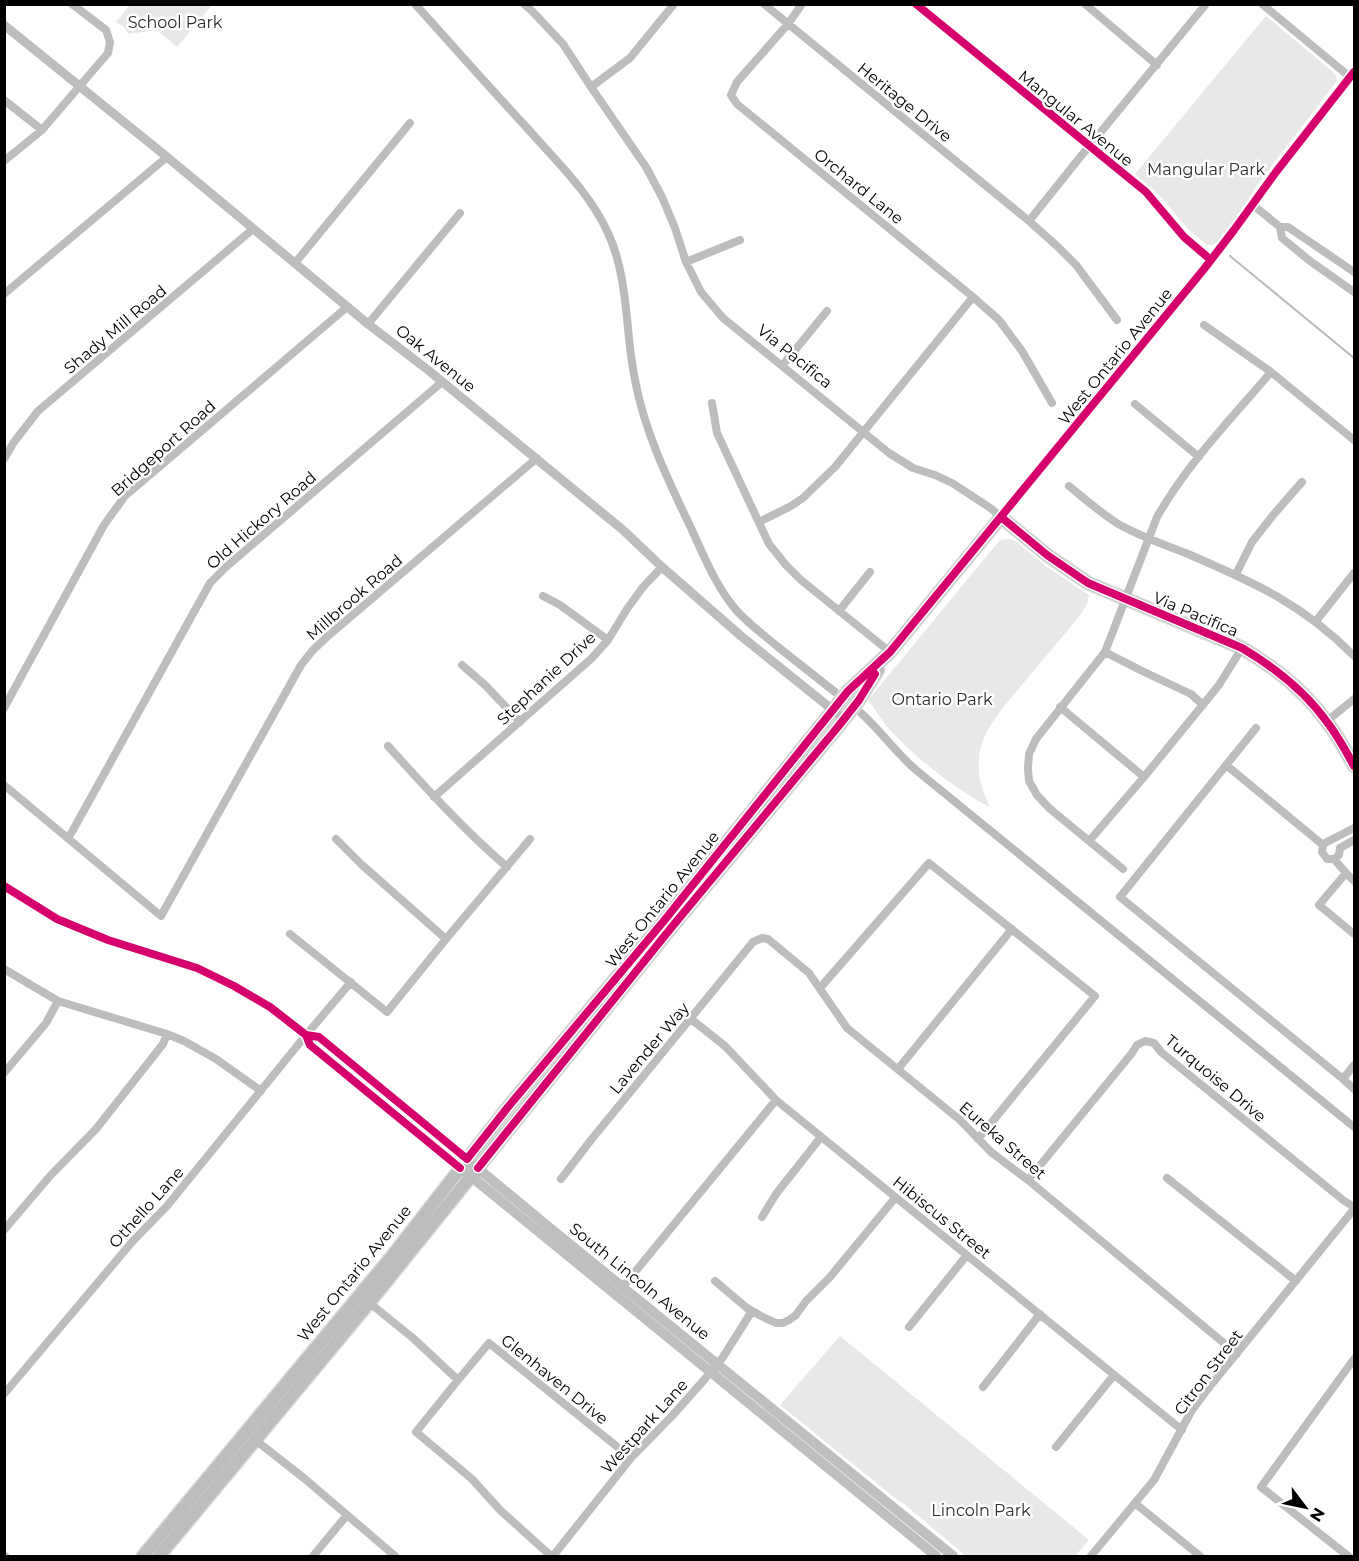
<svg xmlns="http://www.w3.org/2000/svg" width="1359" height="1561" font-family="Montserrat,sans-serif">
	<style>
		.green { fill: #e8e8e8 }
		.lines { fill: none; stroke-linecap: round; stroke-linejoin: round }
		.stream { stroke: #bababa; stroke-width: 2 }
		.canal { stroke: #bababa; stroke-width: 8 }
		.primary-casing { stroke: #dbdbdb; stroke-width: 15 }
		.minor { stroke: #bdbdbd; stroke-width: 8 }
		.tertiary { stroke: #bdbdbd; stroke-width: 9 }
		.secondary { stroke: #bfbfbf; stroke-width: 10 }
		.primary { stroke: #bdbdbd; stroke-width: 12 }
		.cycleway-casing { stroke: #fff; stroke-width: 11 }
		.cycleway { stroke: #d6006c; stroke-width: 8 }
		.labels { text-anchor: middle; stroke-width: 5; stroke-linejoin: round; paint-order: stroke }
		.park-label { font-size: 16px; fill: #2c2c2c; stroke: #fff }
		.street-label { font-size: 16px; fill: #000; stroke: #fff }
	</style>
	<rect width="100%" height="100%" fill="#fff"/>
	<!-- green -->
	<path class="green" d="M130 5V4L212 5 177 47 157 30 128 34 124 27 116 22Z
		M1266 16 1335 74 1337 81 1260 181 1239 213 1216 243 1213 245H1207L1190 231 1159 195 1135 174Z
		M1010 539 1017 542 1047 567 1089 595 1087 604 1081 614C1064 635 1047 655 1030 675 1012 698 982 727 979 757 977 775 982 791 990 807 957 791 915 757 890 730 882 721 876 710 868 700L1000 540Z
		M840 1336 1089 1540 1075 1556H966L903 1503 900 1502 780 1405Z"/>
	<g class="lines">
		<!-- stream -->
		<path class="stream" d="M1230 256 1354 358"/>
		<!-- canal -->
		<path class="canal" d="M415 4C453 46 490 88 528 129 557 162 590 193 608 233 629 278 625 332 635 380 645 433 668 480 691 528 704 556 716 587 737 611 749 624 764 635 778 647 797 662 816 677 835 692
			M861 713C881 731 896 753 916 770L1354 1127"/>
		<!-- primary casing -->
		<g class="primary-casing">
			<path id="primary" d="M143 1556 393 1255 508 1107 663 922 833 710 848 691 890 652 1001 517 1047 555 1088 583 1242 648C1274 667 1305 691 1327 722 1337 735 1346 751 1354 766
				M159 1556 369 1303 671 928 837 728 859 700 878 670"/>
		</g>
		<!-- minor -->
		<path class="minor" d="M524 4 532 11 563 44 591 87 646 167 662 197 675 228 686 262 701 292 723 318 889 453 913 468 935 475 952 483 989 507 1001 517
			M764 4 1029 221 1058 247 1076 265 1117 320
			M802 4 788 24 737 82 731 95 737 104 973 297 999 320 1022 351 1052 403
			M1085 4 1157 65
			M1262 4 1350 77
			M591 87 630 58 674 4
			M4 100 42 130
			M4 161 42 130 108 53 110 42 106 30 72 4
			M1253 205 1280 227H1288L1354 272
			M1029 221 1081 156 1206 4
			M1280 227 1282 238 1310 261 1354 292
			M686 262 740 240
			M295 263 410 123
			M4 294 167 157
			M368 324 460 213
			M1204 325 1271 372 1354 440
			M782 366 827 311
			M712 403 717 433 769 544 786 565 801 580 890 652
			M1135 404 1199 457
			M4 459 14 442 38 411 253 229
			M1069 486C1085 499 1103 515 1120 525 1142 537 1165 545 1188 554 1253 582 1303 604 1354 656
			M759 522 791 506 803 498 835 467 973 297
			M1236 574 1252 542 1274 514 1302 482
			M543 596 560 605 608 640
			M839 611 870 572
			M1316 621 1354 573
			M1105 652 1142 671 1191 694 1203 705
			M462 665 485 685 520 722
			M1060 707 1144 777
			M4 708 104 525 125 496 347 307
			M1327 721 1354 699
			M1256 728 1120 897 1343 1079 1354 1065
			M388 746C426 788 464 830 507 867
			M1226 765 1323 845
			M4 785 161 916 301 665 313 650 328 636 537 458
			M434 797 592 658 608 640 627 609 643 587 662 567
			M68 838 73 830 210 583 226 567 442 382
			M336 839 361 864 446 939
			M1090 840 1144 777 1219 685 1242 648
			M1340 848 1339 855 1334 859H1327L1322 852 1323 845 1325 843 1354 828
			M1340 848 1354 840
			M1334 859 1346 873 1354 881
			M1123 869 1049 808 1037 795 1029 781 1028 768 1029 754 1036 739 1105 652 1157 517C1187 464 1231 419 1271 372
			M1346 873 1319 905 1354 934
			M290 934 387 1012 446 939 530 839
			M4 969 58 1001 167 1034 184 1041 216 1059 261 1091
			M820 988 929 863 1095 996 978 1139
			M691 1019 725 1046 776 1100 1182 1430
			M898 1069 1012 929
			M4 1073 46 1023 58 1001
			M1343 1079 1354 1089
			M1167 1178 1296 1281
			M561 1179 591 1140 753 942 762 938 768 939 809 973 847 1028 960 1120 991 1152 1028 1180 1237 1354
			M1028 1180 1132 1053 1137 1045 1145 1041 1154 1043 1161 1052 1343 1200 1354 1207
			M762 1217 776 1194 821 1137
			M4 1230 50 1176 96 1129 163 1044 167 1034
			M715 1281 747 1308 761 1316 776 1323H783L789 1320 796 1315 806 1301 830 1277 895 1198
			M621 1289 776 1100
			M366 1300 414 1339 458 1380 489 1343 631 1458
			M909 1327 967 1255
			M458 1380 416 1432 472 1479 500 1510 551 1556
			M983 1387 1040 1314
			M4 1394 132 1242 167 1206 306 1035 351 982
			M254 1439 305 1479 395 1556
			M1056 1447 1114 1375
			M1136 1504 1200 1556
			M4 1556H5
			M313 1556 347 1515
			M553 1556 631 1458 672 1416 704 1380 723 1357 752 1311
			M1091 1556 1154 1480 1192 1410 1207 1390 1354 1209
			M1348 1556 1261 1487 1354 1359"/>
		<!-- tertiary -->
		<path class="tertiary" d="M916 4 1146 192 1184 237 1211 260
			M4 25 167 157 368 324 428 370 623 530 662 567 741 636 844 719"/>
		<!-- secondary -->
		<path class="secondary" d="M1001 517 1211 260 1234 230 1276 172 1354 72
			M4 886 57 919 108 940 197 968 234 986 270 1007 306 1035 310 1045 936 1556
			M306 1035 319 1037 550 1228 953 1556"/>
		<!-- primary -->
		<use href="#primary" class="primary"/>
		<!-- cycleway casing -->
		<g class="cycleway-casing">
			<path id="cycleway" d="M916 4 1146 192 1184 237 1211 260
				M1001 517 1047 555 1088 583 1242 648C1274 667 1305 691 1327 722 1337 735 1346 751 1354 766
				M4 886 57 919 108 940 197 968 234 986 270 1007 306 1035 310 1045 460 1168
				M306 1035 319 1037 467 1159 508 1107 663 922 848 691 890 652 1204 269 1234 230 1276 172 1354 72
				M478 1168 671 928 837 728 859 700 875 674"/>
		</g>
		<!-- cycleway -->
		<use href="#cycleway" class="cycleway"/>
	</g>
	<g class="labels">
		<!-- park labels -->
		<g class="park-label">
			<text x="175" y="28">School Park</text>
			<text x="1206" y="175">Mangular Park</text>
			<text x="942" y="705">Ontario Park</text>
			<text x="981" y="1516">Lincoln Park</text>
		</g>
		<!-- street labels -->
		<g class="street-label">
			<text transform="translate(905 102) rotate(39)" y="6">Heritage Drive</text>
			<text transform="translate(1076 118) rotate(39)" y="6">Mangular Avenue</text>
			<text transform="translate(859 186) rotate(39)" y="6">Orchard Lane</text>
			<text transform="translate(115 329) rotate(-40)" y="6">Shady Mill Road</text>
			<text transform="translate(795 356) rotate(39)" y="6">Via Pacifica</text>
			<text transform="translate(1115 356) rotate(-51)" y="6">West Ontario Avenue</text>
			<text transform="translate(436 358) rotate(39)" y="6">Oak Avenue</text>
			<text transform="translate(163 448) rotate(-42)" y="6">Bridgeport Road</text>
			<text transform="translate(261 520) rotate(-41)" y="6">Old Hickory Road</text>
			<text transform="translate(354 597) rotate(-41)" y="6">Millbrook Road</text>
			<text transform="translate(1196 614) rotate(23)" y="6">Via Pacifica</text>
			<text transform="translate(546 678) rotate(-43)" y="6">Stephanie Drive</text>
			<text transform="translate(662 899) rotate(-51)" y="6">West Ontario Avenue</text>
			<text transform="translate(649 1048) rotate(-50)" y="6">Lavender Way</text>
			<text transform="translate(1216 1078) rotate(40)" y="6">Turquoise Drive</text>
			<text transform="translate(1003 1140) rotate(41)" y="6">Eureka Street</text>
			<text transform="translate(146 1207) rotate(-48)" y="6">Othello Lane</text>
			<text transform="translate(942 1217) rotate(39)" y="6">Hibiscus Street</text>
			<text transform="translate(354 1273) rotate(-51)" y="6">West Ontario Avenue</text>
			<text transform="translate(640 1281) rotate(39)" y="6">South Lincoln Avenue</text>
			<text transform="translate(1208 1372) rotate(-53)" y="6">Citron Street</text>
			<text transform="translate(555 1379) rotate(39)" y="6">Glenhaven Drive</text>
			<text transform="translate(644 1426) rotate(-48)" y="6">Westpark Lane</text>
		</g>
	</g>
	<!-- border -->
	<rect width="1359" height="1561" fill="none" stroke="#000000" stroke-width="12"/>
	<!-- north arrow -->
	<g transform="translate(1305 1507) rotate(122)" stroke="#ffffff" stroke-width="4.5" paint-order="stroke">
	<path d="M0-4.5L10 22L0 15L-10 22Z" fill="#000000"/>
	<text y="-9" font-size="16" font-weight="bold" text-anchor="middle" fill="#000000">N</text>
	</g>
</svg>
